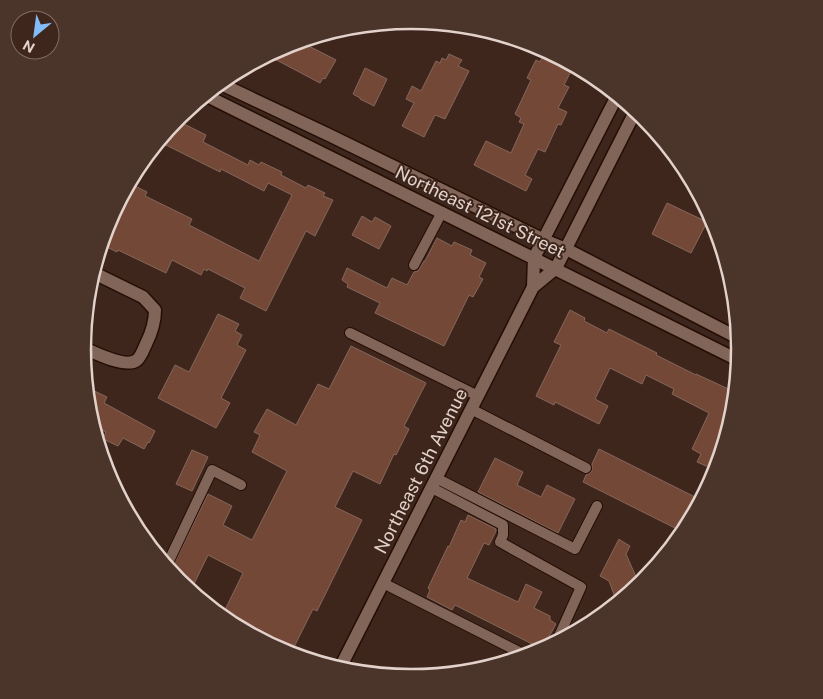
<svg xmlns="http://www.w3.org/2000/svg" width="823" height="699" font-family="'Public Sans',sans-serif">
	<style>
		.building { fill: #734836; stroke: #85675c }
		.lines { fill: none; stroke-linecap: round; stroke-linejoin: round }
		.lane-casing { stroke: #240e05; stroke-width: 12 }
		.street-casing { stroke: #240e05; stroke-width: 15 }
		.secondary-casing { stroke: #240e05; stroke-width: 15 }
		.lane { stroke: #826559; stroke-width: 10 }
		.street { stroke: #826559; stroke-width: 12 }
		.secondary { stroke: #826559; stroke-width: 12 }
		.labels { text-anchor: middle; stroke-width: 4; stroke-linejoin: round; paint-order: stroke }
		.street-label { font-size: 18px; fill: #e2d2cb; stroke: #3e261c }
		.rim { fill: none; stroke: #e2d2cb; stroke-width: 2.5 }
	</style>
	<rect width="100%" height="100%" fill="#3e261c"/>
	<!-- building -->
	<path class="building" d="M299 41 336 60 325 79 323 78 320 83 267 55 286 45Z
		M546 50 574 65 564 85 569 87 558 108 567 112 561 125 558 124 545 152 538 149 525 175 532 179 526 191 474 165 486 141 511 153 524 124 519 122 521 118 515 114 531 80 527 78 536 60 540 62Z
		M449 54 462 60 458 66 469 71 445 119 435 115 424 137 402 126 414 103 406 99 412 86 421 91 436 61 440 63 442 58 446 60Z
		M365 68 387 79 374 106 360 99V98L353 94Z
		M176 120 206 135 203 142 248 165 250 160 259 165 261 162 282 172 281 175 306 188 308 185 325 193 323 196 333 200 315 236 306 231 266 311 240 298 245 288 208 269 207 271 204 269 201 275 172 260 166 273 118 250 117 252 101 244 107 223 129 183 147 192 145 196 192 219 189 225 259 261 292 195 268 183 264 191 221 169 220 172 158 141Z
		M667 203 707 222 691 253 652 234Z
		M362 216 372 222 375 217 391 226 379 249 352 235Z
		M437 238 452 246 454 242 472 250 470 255 486 263 479 277 483 279 473 297 469 295 444 346 375 313 380 303 347 287 348 284 342 280 347 268 387 288 392 278 407 285 414 272 418 271 424 261H425Z
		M570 310 585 318 584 321 607 333 609 329 657 353 656 355 696 375V374L737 393 735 414 719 464 717 462 713 469 697 462 701 454 692 449 709 413 672 394 674 389 646 375 642 384 610 368 595 399 608 406 599 424 555 402 554 405 536 396 561 345 554 342Z
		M218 314 239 324 235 331 242 335 237 345 246 350 221 398 230 403 216 428 158 398 175 365 189 372Z
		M351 346 426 383 404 426 409 429 396 455 394 454 380 484 353 471 335 507 362 520 317 611 313 609 293 649 223 614 243 573 208 555 190 592 178 582 170 572 208 494 232 506 223 525 252 540 287 471 252 452 260 435 254 432 267 409 296 425 318 384 329 389Z
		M86 387 107 397 104 403 155 431 149 443 148 442 144 449 123 438 118 446 103 439 106 432 92 425 88 414Z
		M599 449 701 500 685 533 583 482 586 475 590 473 592 471V464Z
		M192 450 208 457 192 491 176 484Z
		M495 458 523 472 517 485 541 497 547 485 575 499 558 533 478 492Z
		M468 515 496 529V531L489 545 484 543 467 578 518 602 526 584 542 592 534 608 550 616V620L556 624 542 649 455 605 452 610 427 597 430 590 428 588 448 546 449 547 461 520 465 522Z
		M619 539 620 540 630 546 626 554 640 586 618 605 609 581 600 576Z"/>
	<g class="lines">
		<!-- lane casing -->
		<g class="lane-casing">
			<path id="lane" d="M414 265 442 212
				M350 333 478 396
				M471 409 586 468
				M436 478 575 549 597 506
				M432 488 503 525V535L500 542 581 587 555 645
				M166 567 212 470 241 485
				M383 583 529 657"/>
		</g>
		<!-- street casing -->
		<g class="street-casing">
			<path id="street" d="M219 83 329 135 544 240 566 249 740 339
				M205 95 740 361
				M82 347C93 352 126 369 137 360 141 357 144 348 146 344 152 332 155 323 155 310L143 297 92 272"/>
		</g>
		<!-- secondary casing -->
		<g class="secondary-casing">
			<path id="secondary" d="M533 287 534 258 618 94
				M339 670 533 287 556 268 636 110"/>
		</g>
		<!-- lane -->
		<use href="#lane" class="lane"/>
		<!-- street -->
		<use href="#street" class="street"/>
		<!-- secondary -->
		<use href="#secondary" class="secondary"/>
	</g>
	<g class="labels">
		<!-- street labels -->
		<g class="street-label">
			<text transform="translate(480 212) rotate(26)" y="6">Northeast 121st Street</text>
			<text transform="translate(421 471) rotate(-63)" y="6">Northeast 6th Avenue</text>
		</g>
	</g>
	<!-- crop -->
	<path d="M0 0H823V699H0ZM91 349a320 320 0 1 1 640 0a320 320 0 1 1-640 0Z" fill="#4b342a" fill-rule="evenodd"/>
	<path class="rim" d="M91 349a320 320 0 1 1 640 0a320 320 0 1 1-640 0Z"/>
	<!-- north arrow -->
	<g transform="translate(35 35) rotate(209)"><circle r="24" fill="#3e261c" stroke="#806b62"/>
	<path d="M0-4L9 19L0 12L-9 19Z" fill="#83bcfb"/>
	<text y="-8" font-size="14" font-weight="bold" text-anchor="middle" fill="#e2d2cb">N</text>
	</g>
</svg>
